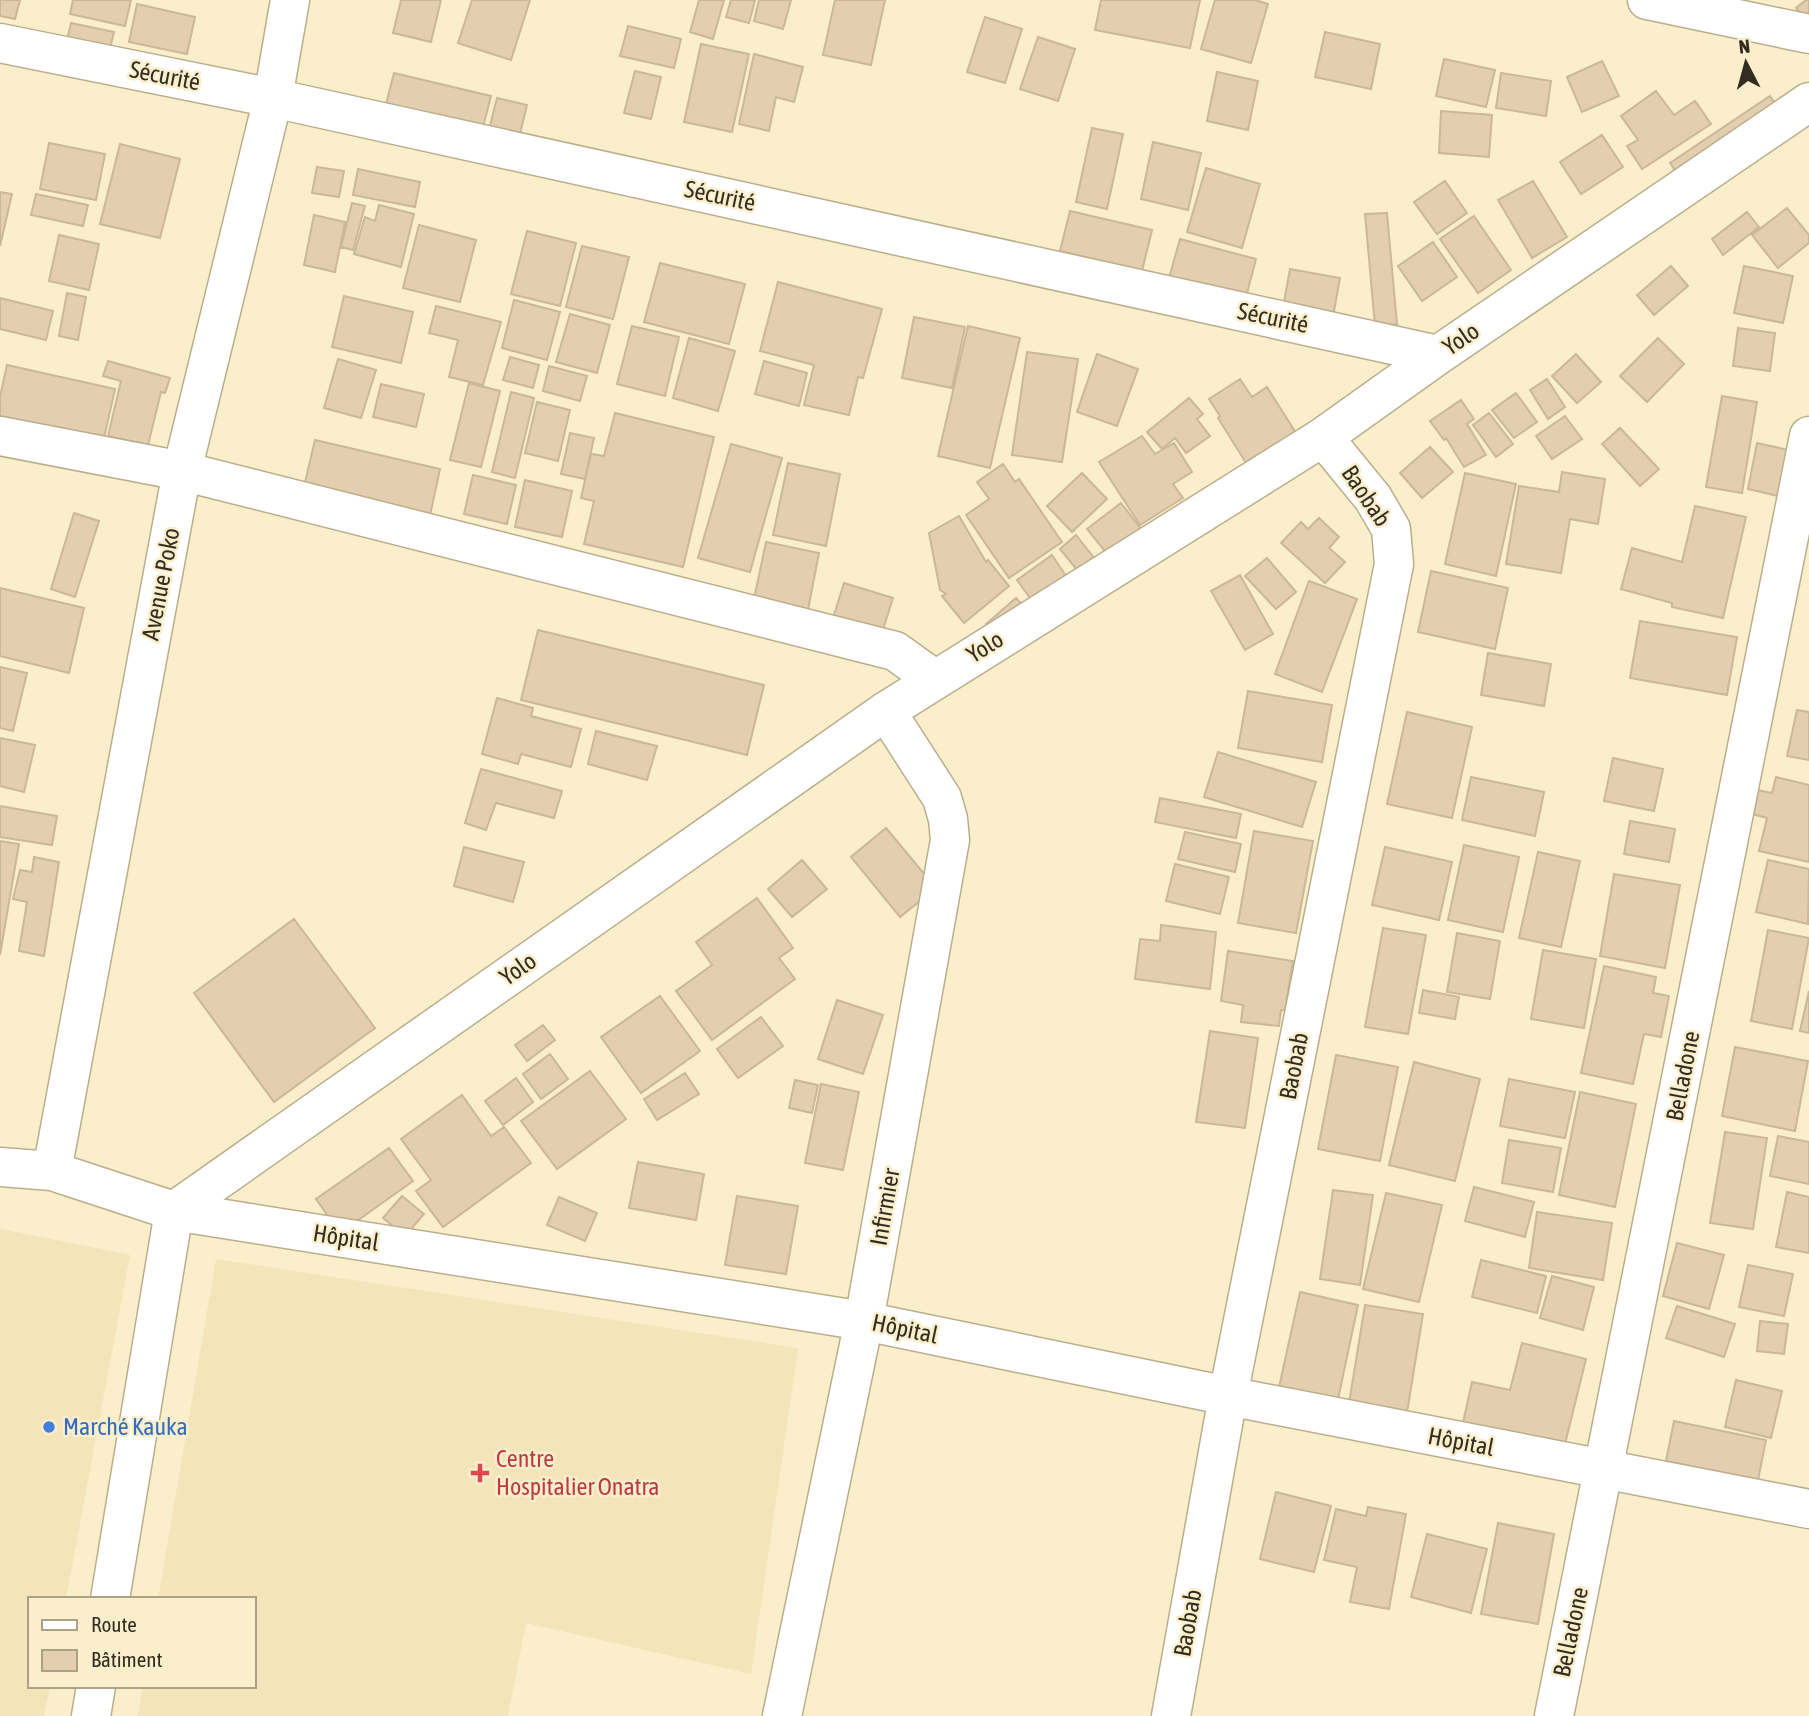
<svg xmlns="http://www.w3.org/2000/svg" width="1809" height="1716" font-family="'Asap Condensed',sans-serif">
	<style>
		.built { fill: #f3e4ba }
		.building { fill: #e3cfb0; stroke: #cbb799; stroke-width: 2 }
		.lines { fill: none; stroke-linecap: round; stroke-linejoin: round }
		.minor-casing { stroke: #baae8d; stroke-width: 41 }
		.minor { stroke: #fff; stroke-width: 38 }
		.shop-dot { fill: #3f7fe0; stroke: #faeecb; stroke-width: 2.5 }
		.health-dot { fill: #e0444e; stroke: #faeecb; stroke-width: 2.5 }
		.labels { text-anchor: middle; stroke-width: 5; stroke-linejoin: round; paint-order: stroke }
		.street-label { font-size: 24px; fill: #322d20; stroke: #faeecb }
		.shop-label { font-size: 24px; fill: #366cbe; stroke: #faeecb; text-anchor: start }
		.health-label { font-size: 24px; fill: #be3a42; stroke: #faeecb; text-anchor: start }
	</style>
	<rect width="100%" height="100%" fill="#faeecb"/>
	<!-- built -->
	<path class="built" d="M0 1229 130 1255 66 1599H30V1686H50L44 1716H0Z
		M216 1259 798 1348 751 1674 526 1623 508 1716H138L143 1686H254V1599H158Z"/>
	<!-- building -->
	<path class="building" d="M0 0H20L15 19 0 16Z
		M73 0H131L125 26 70 14Z
		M401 0H441L431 42 393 33Z
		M472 0H530L511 60 458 43Z
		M699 0H724L713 39 690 32Z
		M731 0H755L749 23 726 17Z
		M759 0H791L783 29 754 21Z
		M835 0H885L871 65 823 55Z
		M1101 0H1200L1190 48 1095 30Z
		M1215 0H1255L1268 4 1251 63 1201 49Z
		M1806 0H1809V25L1796 8Z
		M137 4 195 17 187 54 129 42Z
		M985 17 1022 29 1005 83 967 72Z
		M71 23 114 32 102 81 60 71Z
		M628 26 681 39 674 68 620 56Z
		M1325 32 1380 44 1371 89 1315 77Z
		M1038 37 1075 49 1058 101 1020 89Z
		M701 44 749 54 732 132 684 122Z
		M754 54 803 67 794 102 776 97 769 131 739 124Z
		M1444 59 1495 70 1486 107 1436 96Z
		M1602 61 1619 96 1582 112 1567 77Z
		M635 71 661 77 651 119 624 113Z
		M1217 72 1258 81 1248 130 1207 121Z
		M394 73 491 96 481 135 384 112Z
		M1501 73 1551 81 1546 116 1496 108Z
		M1656 91 1674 115 1695 101 1711 124 1642 169 1627 146 1638 140 1621 116Z
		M1770 96 1796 133 1696 201 1670 163Z
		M497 98 527 105 517 146 487 138Z
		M1441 111 1492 115 1489 157 1439 153Z
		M1092 128 1123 134 1107 209 1076 202Z
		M1602 135 1623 167 1581 194 1560 162Z
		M1153 142 1201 153 1188 210 1141 199Z
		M49 143 105 154 96 200 40 189Z
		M120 144 180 159 160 238 100 224Z
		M317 167 344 171 339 197 312 193Z
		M1206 168 1260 184 1242 248 1187 232Z
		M358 169 420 182 415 207 353 195Z
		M1445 181 1467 213 1437 234 1414 202Z
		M1533 181 1567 237 1532 258 1498 200Z
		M0 192 12 194 0 246Z
		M36 194 88 205 83 226 31 215Z
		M352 203 365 206 353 250 341 247Z
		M379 205 414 214 401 267 354 254 365 217 375 221Z
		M1787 208 1809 235V243L1778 268 1752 235Z
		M1070 211 1152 230 1142 271 1060 251Z
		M1747 212 1759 227 1723 255 1712 239Z
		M1387 213 1397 324 1375 326 1365 214Z
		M314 215 345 222 335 272 304 265Z
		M1474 216 1511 270 1478 293 1440 239Z
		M419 225 476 240 460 302 403 288Z
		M527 231 576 243 560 306 511 294Z
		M59 235 99 244 89 290 49 281Z
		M1180 239 1256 259 1246 297 1169 278Z
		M1433 242 1457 277 1422 301 1398 266Z
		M582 246 629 257 613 319 566 307Z
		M660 263 745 284 729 344 644 322Z
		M1671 266 1688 286 1654 315 1637 295Z
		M1744 266 1793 276 1783 323 1734 313Z
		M1290 269 1340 278 1328 344 1278 335Z
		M778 282 882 309 863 378 858 377 849 415 804 405 814 365 760 351Z
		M67 293 86 297 78 340 59 336Z
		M344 296 413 312 401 363 332 347Z
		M0 298 53 311 46 340 0 329Z
		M514 300 560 312 547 360 502 348Z
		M436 306 501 322 483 385 449 377 458 340 429 333Z
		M570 314 610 325 597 373 556 362Z
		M914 317 965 327 952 388 902 378Z
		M632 326 679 337 665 396 617 384Z
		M968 326 1020 338 990 468 938 456Z
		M1738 328 1775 333 1770 371 1733 366Z
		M689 338 735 351 718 411 673 398Z
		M1658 338 1684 364 1647 402 1620 376Z
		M1027 352 1078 359 1062 462 1012 455Z
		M1097 354 1138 369 1117 426 1077 412Z
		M1576 354 1601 382 1577 403 1552 376Z
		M510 357 539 365 533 388 503 380Z
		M338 359 376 370 361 418 324 408Z
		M108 361 170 378 165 393 161 392 148 445 108 436 121 381 103 376Z
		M764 361 807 373 799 406 755 394Z
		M7 365 115 389 104 438 0 416V397Z
		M549 366 587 376 580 401 543 391Z
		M1240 379 1252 397 1267 387 1301 441 1251 471 1218 418 1220 416 1209 399Z
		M1547 379 1565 407 1548 419 1530 390Z
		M469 383 500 391 481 467 450 460Z
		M381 384 424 394 416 427 373 417Z
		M511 392 534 398 515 478 492 472Z
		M1516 393 1537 422 1514 438 1492 410Z
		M1722 396 1757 402 1742 493 1706 487Z
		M1189 398 1203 414 1197 419 1210 436 1186 453 1175 438 1162 449 1147 432Z
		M1461 400 1474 419 1467 424 1486 455 1464 467 1446 438 1444 440 1430 421Z
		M537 402 570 410 558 461 525 453Z
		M615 413 714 437 683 567 584 544 594 501 581 498 591 454 604 456Z
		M1489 413 1513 444 1496 457 1473 425Z
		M1565 416 1582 439 1552 459 1536 436Z
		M1620 428 1659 469 1640 486 1602 444Z
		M570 433 594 438 585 479 561 474Z
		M1142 436 1155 454 1174 443 1192 472 1173 484 1183 498 1140 525 1099 462Z
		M315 440 440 469 429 520 303 491Z
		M1757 443 1793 451 1782 497 1748 489Z
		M731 444 782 458 750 572 698 558Z
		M1430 447 1453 472 1422 498 1400 473Z
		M788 463 840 474 826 546 773 535Z
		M1003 464 1015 482 1019 479 1062 542 1009 578 966 515 989 499 977 482Z
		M1562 472 1605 479 1598 524 1570 519 1561 573 1506 564 1519 486 1559 492Z
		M1082 473 1107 499 1072 532 1047 506Z
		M1465 473 1516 484 1496 576 1445 564Z
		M473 475 516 485 507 524 464 514Z
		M525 480 572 491 562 537 515 527Z
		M1121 503 1145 534 1112 560 1087 529Z
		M1695 506 1746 517 1723 618 1672 607V603L1621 589 1632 548 1682 562Z
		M74 513 99 521 75 597 51 589Z
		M959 516 986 562 988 560 1009 586 964 623 942 596 946 594 940 590 929 533Z
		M1319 518 1339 537 1329 548 1345 562 1325 583 1281 543 1301 522 1308 529Z
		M1076 535 1099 564 1083 577 1060 549Z
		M766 542 819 553 807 615 753 604Z
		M1052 555 1072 585 1038 609 1017 580Z
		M1267 558 1296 592 1276 609 1245 576Z
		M1431 571 1508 588 1495 649 1418 632Z
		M1240 575 1273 634 1245 650 1211 591Z
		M1309 581 1357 599 1322 692 1275 674Z
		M844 583 893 598 881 636 832 621Z
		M0 588 84 608 69 673 0 656Z
		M1016 598 1031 615 1000 640 986 624Z
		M1640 621 1737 637 1727 695 1630 678Z
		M538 630 764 685 747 755 521 700Z
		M1488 653 1551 664 1544 706 1481 695Z
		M0 667 27 673 13 731 0 728Z
		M1248 691 1332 705 1322 762 1238 748Z
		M497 698 533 708 531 716 581 729 571 767 521 754 518 764 482 754Z
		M1797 710 1809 712V760L1787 756Z
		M1407 712 1472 727 1452 818 1387 804Z
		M596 731 657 746 647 780 588 764Z
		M0 738 35 745 24 792 0 786Z
		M1218 752 1316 782 1302 827 1204 797Z
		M1613 758 1663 769 1654 811 1604 801Z
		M481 769 562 791 554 818 496 803 486 830 465 823Z
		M1471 777 1544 792 1535 836 1462 820Z
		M1776 777 1809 785V862L1759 851 1767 818 1752 814 1757 790 1772 793Z
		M1160 798 1241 814 1236 838 1155 822Z
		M0 806 57 816 52 845 0 837Z
		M1630 821 1675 829 1669 862 1624 854Z
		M886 828 936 888 900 917 851 857Z
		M1254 831 1313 841 1296 933 1238 923Z
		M1185 832 1241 844 1235 872 1178 859Z
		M0 841 19 844 0 955Z
		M1464 845 1519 857 1503 932 1448 920Z
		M464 847 524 862 513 902 454 886Z
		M1385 847 1452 862 1439 920 1372 905Z
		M1538 852 1580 861 1561 947 1519 938Z
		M34 857 59 862 44 956 19 951 27 902 13 899 20 870 32 872Z
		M802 860 827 889 792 917 768 889Z
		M1768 860 1809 869 1808 924 1756 912Z
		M1175 864 1229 877 1220 914 1166 901Z
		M1614 874 1680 885 1665 968 1600 956Z
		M757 898 793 948 779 958 795 979 712 1040 676 991 712 965 696 942Z
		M294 919 375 1028 274 1102 194 993Z
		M1161 925 1216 932 1210 989 1135 979 1140 939 1160 941Z
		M1383 928 1426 935 1408 1034 1365 1027Z
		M1768 930 1809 938 1792 1029 1751 1021Z
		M1457 933 1500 941 1490 999 1447 992Z
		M1543 950 1596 959 1584 1028 1531 1019Z
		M1228 951 1293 961 1285 1010H1281L1279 1026 1241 1022 1243 1005 1221 1001Z
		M1604 966 1656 977 1653 993 1669 996 1661 1037 1644 1034 1633 1084 1581 1073Z
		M1423 990 1459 997 1455 1019 1419 1013Z
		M1809 991V1033L1800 1031Z
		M660 996 700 1051 641 1093 601 1037Z
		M837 1000 883 1015 863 1074 818 1059Z
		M761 1017 783 1046 738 1078 717 1049Z
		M543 1025 555 1040 527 1061 515 1045Z
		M1210 1031 1258 1038 1245 1128 1196 1122Z
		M1735 1047 1808 1061 1795 1131 1722 1116Z
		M550 1054 568 1079 541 1099 523 1074Z
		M1336 1055 1398 1067 1380 1161 1318 1149Z
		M1414 1062 1480 1079 1455 1181 1389 1165Z
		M590 1071 626 1119 557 1169 521 1121Z
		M685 1073 699 1094 657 1120 644 1099Z
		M516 1078 533 1102 503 1125 485 1101Z
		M1509 1079 1575 1092 1565 1138 1500 1126Z
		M795 1080 818 1085 812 1113 789 1108Z
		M821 1084 859 1092 843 1170 805 1163Z
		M1580 1092 1636 1104 1615 1207 1559 1195Z
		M462 1095 491 1136 504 1127 531 1163 443 1227 416 1191 431 1180 401 1139Z
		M1725 1132 1767 1138 1753 1229 1710 1223Z
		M1778 1136 1809 1142V1184L1770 1176Z
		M1509 1140 1561 1148 1553 1192 1502 1183Z
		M389 1148 413 1181 340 1233 316 1199Z
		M638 1162 704 1174 696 1220 629 1208Z
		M1474 1187 1534 1202 1525 1237 1465 1221Z
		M1333 1190 1373 1195 1360 1285 1320 1279Z
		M1787 1192 1809 1197V1253L1776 1247Z
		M1386 1193 1442 1205 1419 1302 1363 1289Z
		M402 1196 424 1214 405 1236 383 1218Z
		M737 1196 798 1206 786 1274 725 1265Z
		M559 1197 597 1213 585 1241 547 1225Z
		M1537 1212 1612 1223 1603 1280 1529 1268Z
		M1677 1243 1724 1255 1709 1309 1663 1296Z
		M1481 1260 1546 1276 1537 1313 1472 1297Z
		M1748 1265 1793 1274 1784 1316 1739 1307Z
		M1552 1276 1594 1287 1583 1330 1540 1318Z
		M1300 1292 1358 1305 1333 1423 1274 1410Z
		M1365 1305 1423 1314 1403 1437 1345 1428Z
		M1677 1306 1735 1324 1724 1357 1666 1338Z
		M1760 1321 1788 1324 1784 1354 1757 1351Z
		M1522 1343 1586 1359 1564 1448 1462 1427 1472 1382 1510 1390Z
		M1736 1380 1782 1391 1771 1438 1725 1427Z
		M1674 1421 1766 1440 1758 1480 1666 1461Z
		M1276 1492 1331 1506 1314 1572 1260 1559Z
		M1368 1507 1406 1514 1389 1609 1350 1602 1357 1567 1324 1560 1336 1509 1366 1516Z
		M1498 1523 1554 1534 1538 1624 1481 1614Z
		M1427 1534 1487 1549 1471 1613 1411 1597Z"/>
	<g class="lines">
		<!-- minor casing -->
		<g class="minor-casing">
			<path id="minor" d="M1647 0 1809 34
				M0 43 273 98 1438 355
				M0 436 182 471 895 651 934 679
				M0 1167 52 1171 174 1211 864 1321 1228 1396 1809 1509
				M52 1171 182 471 273 98 290 0
				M110 1599 174 1211 886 711 1323 437 1438 355 1809 102
				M91 1716 96 1686
				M782 1716 864 1321 950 840 948 819 942 798 886 711
				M1171 1716 1228 1396 1394 564 1391 529 1373 498 1323 437
				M1554 1716 1809 436"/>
		</g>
		<!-- minor -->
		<use href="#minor" class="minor"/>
	</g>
	<!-- markers -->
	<circle class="shop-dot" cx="49" cy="1427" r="7"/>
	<path class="health-dot" d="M476.5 1462.5h7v7h7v7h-7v7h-7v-7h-7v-7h7z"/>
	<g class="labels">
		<!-- street labels -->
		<g class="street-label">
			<text transform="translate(165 76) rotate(11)" y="8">Sécurité</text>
			<text transform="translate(720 196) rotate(12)" y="8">Sécurité</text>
			<text transform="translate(1273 318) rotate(12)" y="8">Sécurité</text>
			<text transform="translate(1461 339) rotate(-34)" y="8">Yolo</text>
			<text transform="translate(1366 496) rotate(56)" y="8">Baobab</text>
			<text transform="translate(161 584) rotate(-79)" y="8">Avenue Poko</text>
			<text transform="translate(985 647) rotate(-32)" y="8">Yolo</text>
			<text transform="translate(518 969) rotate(-35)" y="8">Yolo</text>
			<text transform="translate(1294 1066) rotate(-79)" y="8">Baobab</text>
			<text transform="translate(1683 1076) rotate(-79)" y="8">Belladone</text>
			<text transform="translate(885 1207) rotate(-80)" y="8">Infirmier</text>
			<text transform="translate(346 1238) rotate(9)" y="8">Hôpital</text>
			<text transform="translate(905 1329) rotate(12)" y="8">Hôpital</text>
			<text transform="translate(1461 1442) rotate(11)" y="8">Hôpital</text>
			<text transform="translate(1188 1623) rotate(-80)" y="8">Baobab</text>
			<text transform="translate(1571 1632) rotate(-78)" y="8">Belladone</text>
		</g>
		<!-- shop labels -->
		<g class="shop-label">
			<text x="63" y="1435">Marché Kauka</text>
		</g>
		<!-- health labels -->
		<g class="health-label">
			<text x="496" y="1467">Centre<tspan x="496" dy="28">Hospitalier Onatra</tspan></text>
		</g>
	</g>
	<!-- legend -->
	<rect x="28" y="1597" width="228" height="91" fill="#faeecb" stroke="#aaa187" stroke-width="2"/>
	<rect x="42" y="1620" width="35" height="10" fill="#ffffff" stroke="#aaa187" stroke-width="2"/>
	<text x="91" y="1632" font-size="21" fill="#322d20">Route</text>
	<rect x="42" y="1650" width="35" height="21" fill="#e3cfb0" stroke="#aaa187" stroke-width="2"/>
	<text x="91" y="1667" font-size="21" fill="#322d20">Bâtiment</text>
	<!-- north arrow -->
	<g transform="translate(1746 63) rotate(354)" stroke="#faeecb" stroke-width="5" paint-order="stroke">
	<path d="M0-5L12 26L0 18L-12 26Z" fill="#322d20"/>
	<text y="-10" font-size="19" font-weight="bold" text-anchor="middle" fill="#322d20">N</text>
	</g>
</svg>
